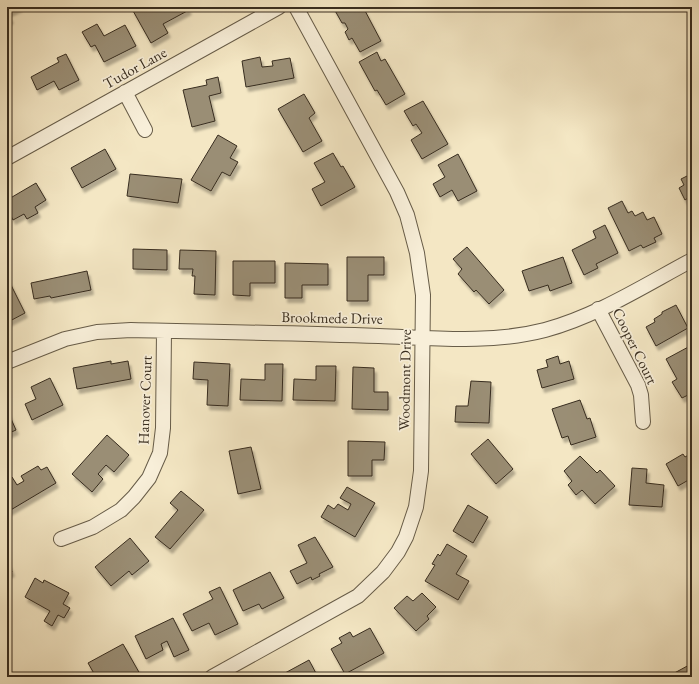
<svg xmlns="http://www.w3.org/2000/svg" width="699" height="684" font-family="'EB Garamond',serif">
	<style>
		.building { fill: #9a8e75; stroke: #382d1f; filter: url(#shadow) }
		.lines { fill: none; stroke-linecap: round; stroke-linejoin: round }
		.minor-casing { stroke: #675c48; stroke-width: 16 }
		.minor { stroke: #f8efd9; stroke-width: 14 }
		.labels { text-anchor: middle; stroke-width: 3.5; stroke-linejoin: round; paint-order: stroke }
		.street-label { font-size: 15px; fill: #382d1f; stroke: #f8efd9 }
	</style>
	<defs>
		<filter id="shadow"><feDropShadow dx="2.5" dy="4.5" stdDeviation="1" flood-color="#0004"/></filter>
	</defs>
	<rect width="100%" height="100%" fill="#f4e7c4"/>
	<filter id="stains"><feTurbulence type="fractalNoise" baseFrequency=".005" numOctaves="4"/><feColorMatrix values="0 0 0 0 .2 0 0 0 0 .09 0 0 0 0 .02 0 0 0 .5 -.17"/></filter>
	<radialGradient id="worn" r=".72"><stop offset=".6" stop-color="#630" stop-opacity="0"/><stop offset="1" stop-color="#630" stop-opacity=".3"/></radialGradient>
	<!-- building -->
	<path class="building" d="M7 7H20L7 13 11 19 7 21Z
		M135 7H187L189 10 163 24 168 33 151 43 132 9Z
		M333 7H363L381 41 360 52 352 38 349 40 345 32 348 29 345 23H342Z
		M97 24 104 36 125 25 136 46 104 62 95 45 91 47 82 32Z
		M377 52 381 61 385 59 405 94 386 105 377 90 375 91 359 62Z
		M66 54 79 80 59 90 54 81 37 90 31 77 59 62 57 58Z
		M260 57 262 67 273 66 272 61 290 58 294 78 246 87 242 61Z
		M218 77 221 93 209 96 215 121 192 127 183 90 207 85 206 80Z
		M304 94 315 113 309 118 322 141 303 152 278 109Z
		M423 101 448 144 422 159 411 140 422 133 416 124 413 126 404 111Z
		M218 135 237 146 230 158 238 162 230 176 222 172 211 191 191 180Z
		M105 149 116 169 82 188 71 168Z
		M333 153 341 167 343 166 355 187 321 206 312 189 325 182 314 163Z
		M458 154 477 191 458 201 452 190 440 197 433 184 445 177 438 165Z
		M130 174 182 179 178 203 127 196Z
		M691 174 692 176V205L688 198 685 200 679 188 684 185 681 179Z
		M36 183 46 200 35 207 38 213 27 219 24 214 13 220 7 208V200Z
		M622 201 628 213 632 211 635 216 643 212 647 220 654 217 662 234 654 238 656 242 643 248 641 245 629 251 608 208Z
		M605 225 618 253 596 264 598 268 584 275 572 250 596 238 593 231Z
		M467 247 504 290 489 304 476 290 474 292 458 274 462 269 453 259Z
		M133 249 167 250V270L133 269Z
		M180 250 216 251 215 295 194 294 195 276H192L193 269H179Z
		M347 257H384V275H368V301H347Z
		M563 257 572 283 550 291 548 285 529 291 522 271Z
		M233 261H275V283H250V296L233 295Z
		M285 263 328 264V285H302V298H285Z
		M87 271 91 290 51 298 50 296 34 299 31 283Z
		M9 281 25 313 8 322 7 282Z
		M676 305 688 328 656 346 646 327 655 322 654 319 662 314V312Z
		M692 345V393L682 398 672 382 677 379 666 359Z
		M558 356 560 364 569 361 574 379 542 388 537 370 548 367 546 360Z
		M111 361V364L128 361 131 379 77 389 73 368Z
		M194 362 230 364 228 406 207 405 208 380 193 379Z
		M265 364H283L282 401 240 400 241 379 265 380Z
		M316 366H336L335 401 293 400 294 379 316 380Z
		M353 367 374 368V392H388V410L352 409Z
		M50 378 63 405 32 420 25 404 36 399 31 387Z
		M471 381 491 382 489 423 455 422 456 406H468Z
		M580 400 587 419 590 418 596 437 571 445 568 436 562 438 552 409Z
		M8 412 16 430 7 434V413Z
		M107 435 129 455 114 472 106 465 98 474 103 479 92 492 72 474Z
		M488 439 513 469 496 484 471 454Z
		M348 441 385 442 384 460H372V476H348Z
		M251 447 261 489 238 494 229 451Z
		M692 453V478L678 486 666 464 683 454 685 457Z
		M580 456 597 473 600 470 615 486 595 504 582 490 576 495 568 485 572 481 564 471Z
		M38 466 41 470 47 467 56 483 9 511 7 508V480L12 477 17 485 24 481 21 476Z
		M632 468 647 469 646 483 664 485 662 507 629 505Z
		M347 487 375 503 355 537 321 517 328 505 334 509 338 504 348 510 351 504 340 498Z
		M181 491 204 510 170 549 155 537 178 510 170 503Z
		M468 505 488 517 473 543 453 531Z
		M315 537 333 567 319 574 320 576 312 580 311 577 297 584 290 571 307 563 298 545Z
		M130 538 149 561 132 575 129 571 111 586 95 567Z
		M447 544 467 556 456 574 469 581 458 600 425 581 435 565 432 564 438 554 440 556Z
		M7 560 12 572 7 574Z
		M270 572 284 598 262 609 259 604 243 611 233 590Z
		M35 578 43 583 44 580 69 593 63 604 70 608 64 618 58 615 52 626 44 621 50 611 25 597Z
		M220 587 238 624 215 635 209 623 192 631 183 614 213 599 209 592Z
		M422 593 436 607 427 616 429 619 416 631 394 608 407 596 413 601Z
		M173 618 189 650 174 657 167 641 161 644 163 650 146 659 135 636Z
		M370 628 384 653 345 674 331 649 342 643 339 638 350 632 353 637Z
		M123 644 140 674 134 677H116L114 673 106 677H96L88 663Z
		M309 660 318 677H287L285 673Z
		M691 664 692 677H667Z"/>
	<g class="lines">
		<!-- minor casing -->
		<g class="minor-casing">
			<path id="minor" d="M125 92 145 130
				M7 158 279 7
				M598 309 638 385 641 395 643 422
				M7 362 65 339 97 332 131 330C214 332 296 333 379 336 434 338 491 344 545 330 597 316 645 285 692 260
				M61 539 93 527 121 510 134 497 149 478 160 453 163 428 164 331
				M212 677 358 596 383 572 398 552 406 537 416 507 421 471 423 295 417 253 407 215 397 192 296 7"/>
		</g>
		<!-- minor -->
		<use href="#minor" class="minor"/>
	</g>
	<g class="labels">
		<!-- street labels -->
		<g class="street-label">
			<text transform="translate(135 68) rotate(-29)" y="5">Tudor Lane</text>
			<text transform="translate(332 318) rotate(1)" y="5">Brookmede Drive</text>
			<text transform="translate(635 346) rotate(64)" y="5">Cooper Court</text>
			<text transform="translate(405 380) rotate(-89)" y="5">Woodmont Drive</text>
			<text transform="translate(145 400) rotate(-88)" y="5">Hanover Court</text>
		</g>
	</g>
	<!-- margin -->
	<rect width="699" height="684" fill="none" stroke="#f4e7c4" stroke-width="24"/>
	<rect x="8" y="8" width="683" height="668" fill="none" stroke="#382d1f" stroke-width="2"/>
	<rect x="12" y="12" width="675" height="660" fill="none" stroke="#382d1f"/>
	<rect width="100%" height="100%" filter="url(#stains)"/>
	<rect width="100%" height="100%" fill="url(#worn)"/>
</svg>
